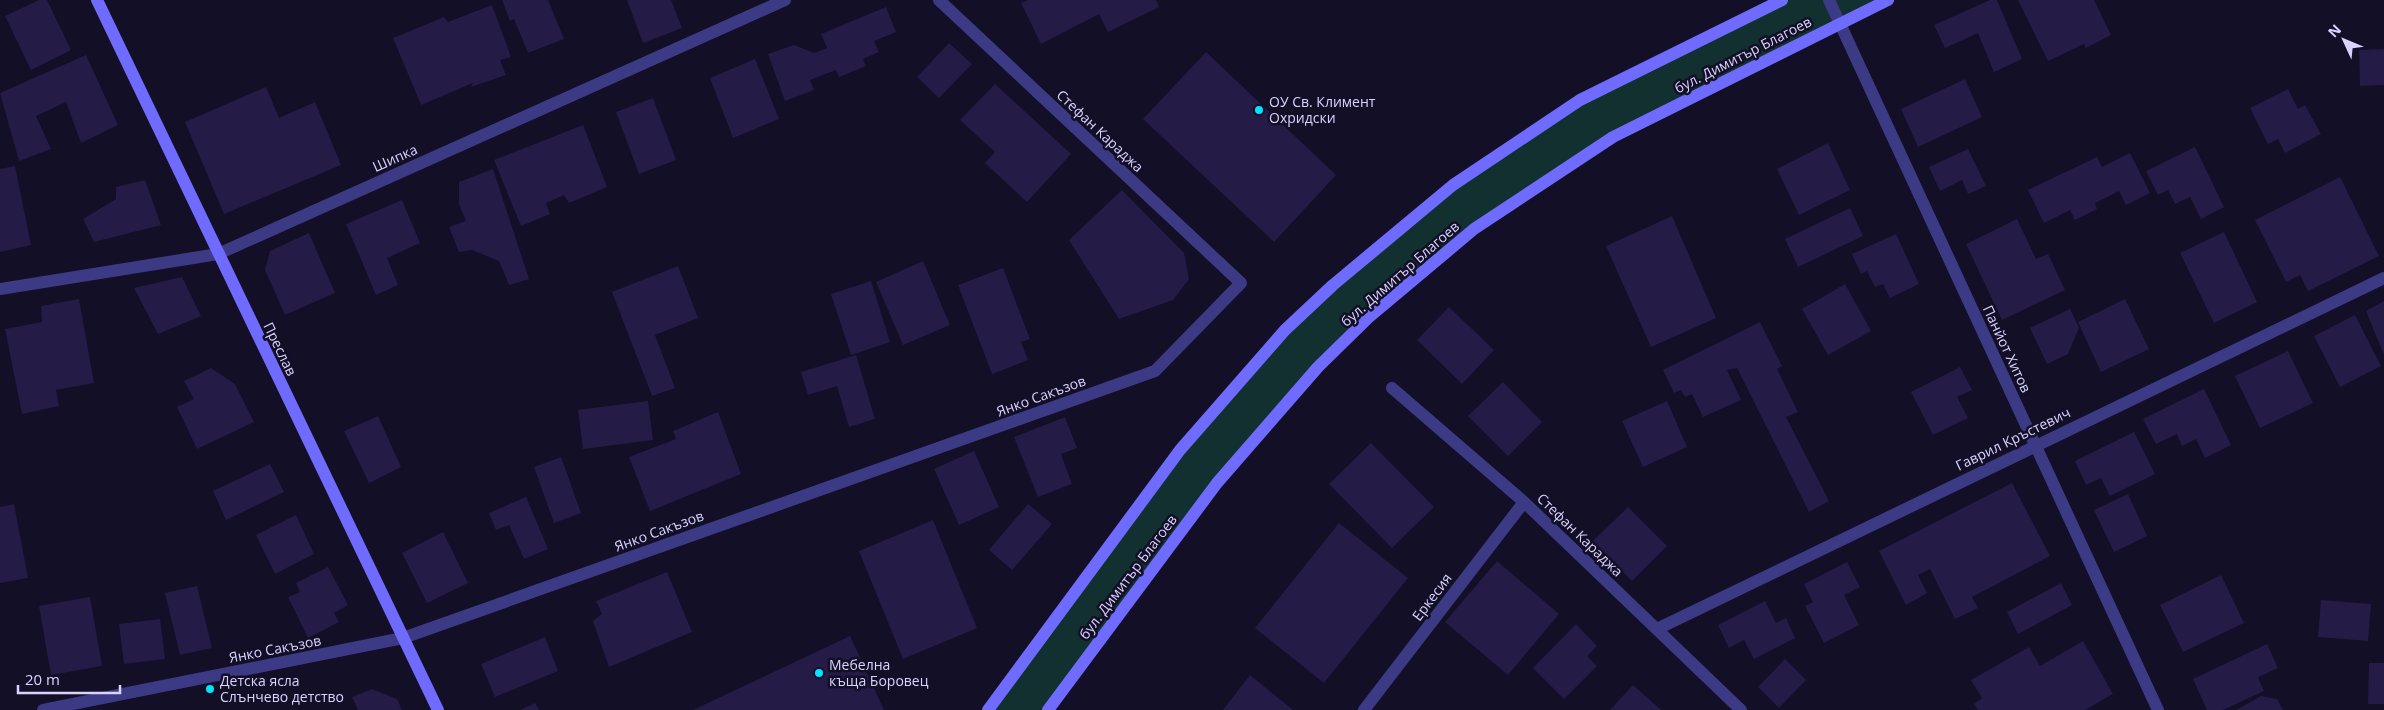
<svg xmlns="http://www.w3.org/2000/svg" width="2384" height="710" font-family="'Open Sans',sans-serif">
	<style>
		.green { fill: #12302f }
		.building { fill: #241b47 }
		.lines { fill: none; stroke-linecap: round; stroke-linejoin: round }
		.minor { stroke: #3d3a85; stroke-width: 12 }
		.secondary { stroke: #6f6bff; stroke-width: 12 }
		.poi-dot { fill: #00e5ff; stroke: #130f26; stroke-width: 2 }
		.labels { text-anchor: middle; stroke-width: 5; stroke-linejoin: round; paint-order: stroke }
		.street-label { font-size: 14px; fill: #d9d4ff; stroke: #130f26 }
		.poi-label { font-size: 14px; fill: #d9d4ff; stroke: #130f26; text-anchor: start }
	</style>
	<rect width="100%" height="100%" fill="#130f26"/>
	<!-- green -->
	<path class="green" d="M1782 0H1888L1613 137 1474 229 1368 318 1217 483 1048 710H988L1180 450 1285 330 1453 185 1580 100Z"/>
	<!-- building -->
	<path class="building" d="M39 0H47L71 50 31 70 5 16Z
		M502 0H548L564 39 528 53 514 19 510 21Z
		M627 0H671L682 28 643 43Z
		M1028 0H1156L1159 7 1108 32 1099 14 1041 44 1021 3Z
		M1990 0H1997L2022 59 1994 72 1978 33 1945 48 1934 25Z
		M2018 0H2094L2111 35 2086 48 2084 44 2048 61Z
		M492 5 511 57 500 60 506 75 471 87 473 83 421 105 393 38 444 17 448 22Z
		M886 7 896 32 874 41 879 52 863 59 866 66 839 77 836 70 810 80 814 90 785 101 768 54 794 45 814 53 827 48 821 34Z
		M949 43 972 64 939 98 917 77Z
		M2384 49V85L2360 86 2359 50Z
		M1206 52 1336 175 1274 242 1143 119Z
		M86 55 118 125 81 143 66 102 36 116 51 149 19 161 0 93Z
		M755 59 779 119 733 138 710 78Z
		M1965 79 1982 117 1918 147 1901 109Z
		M995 84 1071 154 1027 202 985 163 995 152 960 120Z
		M266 87 279 118 315 102 341 165 224 214 185 122Z
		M2288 89 2298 109 2305 105 2321 134 2285 153 2278 139 2268 144 2250 108Z
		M653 98 676 160 639 174 616 112Z
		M583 125 607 187 569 203 564 195 546 203 550 214 521 226 494 160Z
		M1828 143 1850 190 1799 215 1777 169Z
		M2195 147 2224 207 2201 219 2190 197 2175 204 2168 190 2158 195 2146 171Z
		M1968 149 1986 186 1968 194 1962 180 1940 191 1929 167Z
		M2130 153 2150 193 2126 205 2119 191 2095 203 2097 209 2075 220 2070 210 2044 223 2028 190 2097 157 2102 167Z
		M15 166 31 245 0 252V169Z
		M493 169 529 279 509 285 499 261 472 250 459 252 449 227 466 221 459 204V182Z
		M2340 177 2379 256 2308 291 2300 275 2286 282 2255 220Z
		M145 180 161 225 94 242 83 219 116 199V187Z
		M1122 190 1184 253 1189 279 1173 300 1119 319 1069 240Z
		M402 200 420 243 387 258 398 285 376 295 346 224Z
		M1850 208 1863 236 1798 267 1785 239Z
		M1672 216 1716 318 1651 347 1606 246Z
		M2017 219 2036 259 2048 254 2065 290 2002 320 1966 244Z
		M2224 232 2257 302 2214 323 2180 253Z
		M309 233 335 293 285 315 265 270 270 251Z
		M1896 234 1919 284 1890 298 1883 284 1875 287 1867 271 1861 274 1852 254Z
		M923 261 950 325 903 345 876 282Z
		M678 266 698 318 655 335 675 388 652 396 612 292Z
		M1003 268 1030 339 1021 342 1028 360 992 374 958 285Z
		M182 277 201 316 158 334 134 288Z
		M871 281 890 342 851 355 831 294Z
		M1845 284 1871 331 1828 355 1802 309Z
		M79 299 94 383 56 390 59 406 22 414 5 329 42 322 41 306Z
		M2125 299 2149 349 2101 372 2078 322Z
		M2384 301V355L2366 311Z
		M1449 307 1494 350 1462 384 1417 340Z
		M2070 309 2079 328 2068 354 2047 364 2030 328Z
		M2355 315 2381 366 2340 387 2314 336Z
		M1760 322 1782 366 1777 369 1798 412 1786 417 1829 501 1809 512 1737 368 1727 370 1741 400 1703 417 1692 394 1685 397 1681 390 1674 393 1663 370Z
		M2288 351 2313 403 2260 428 2235 376Z
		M856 355 875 419 849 427 837 386 808 395 801 372Z
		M1960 367 1972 390 1957 397 1968 418 1933 435 1911 392Z
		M211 368 235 384 254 422 197 449 177 407 194 399 184 381Z
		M1503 382 1542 422 1508 456 1468 416Z
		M2204 389 2231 445 2205 458 2196 439 2182 446 2177 434 2156 444 2143 419Z
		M648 401 653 440 583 449 578 410Z
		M1667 401 1687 447 1643 467 1622 421Z
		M718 412 741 474 650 511 629 457 676 439 673 431Z
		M378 416 401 467 369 483 344 431Z
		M1065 417 1077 448 1061 454 1072 484 1038 497 1014 437Z
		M2134 432 2155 474 2110 496 2101 478 2086 485 2075 461Z
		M1371 443 1434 507 1392 548 1329 484Z
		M974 451 999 507 959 525 934 469Z
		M561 457 581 513 554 523 534 467Z
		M270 464 284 492 226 520 213 491Z
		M2012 483 2050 556 1972 597 1978 608 1955 619 1930 569 1918 575 1927 593 1906 605 1879 551Z
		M2128 494 2147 536 2114 552 2094 510Z
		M526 497 548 549 524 559 509 525 496 530 489 513Z
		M14 504 28 578 0 583V507Z
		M1028 504 1052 524 1012 570 989 550Z
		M1628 507 1667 546 1632 581 1593 541Z
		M296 515 314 554 275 574 256 535Z
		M933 520 977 628 903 659 859 551Z
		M1339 523 1408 578 1324 683 1255 628Z
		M443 532 468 583 427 603 402 553Z
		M1497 561 1559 614 1508 675 1445 622Z
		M1847 562 1860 587 1844 595 1859 625 1824 643 1805 606 1813 602 1804 584Z
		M328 567 348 605 334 613 339 622 308 638 288 597 300 592 296 583Z
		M667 572 692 632 609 667 593 621 602 614 596 601Z
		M2221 575 2244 623 2183 652 2160 605Z
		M2061 583 2072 605 2018 634 2007 612Z
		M197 586 212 648 180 655 165 593Z
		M90 597 102 666 51 675 39 606Z
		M2321 600 2371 604 2368 641 2318 637Z
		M1765 601 1776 623 1786 618 1795 638 1754 659 1744 640 1729 648 1718 625Z
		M160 619 165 659 124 664 119 624Z
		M1576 624 1597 646 1587 656 1597 666 1564 699 1533 668Z
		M850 636 884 710H693Z
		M545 637 558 671 495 697 481 664Z
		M2083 641 2113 694 2085 710H1978L1974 704 1982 698 1971 680 2029 647 2040 666Z
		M2267 644 2278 668 2258 677 2264 691 2223 710H2207L2193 679Z
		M1785 659 1806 680 1779 708 1758 687Z
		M2369 663H2384V704H2368Z
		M1250 675 1293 710H1223Z
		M1633 685 1661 710H1610Z
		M372 689 397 699 402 710H358L352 697Z
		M2261 696 2277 699 2283 710H2236Z
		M535 703 539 710H520Z"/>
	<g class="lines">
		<!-- minor -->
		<path class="minor" d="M1829 0 2158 710
			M0 289 218 254 785 0
			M1392 388 1524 502 1741 710
			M1657 629 2384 278
			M43 710 403 638 1155 371 1241 283 939 0
			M1364 710 1524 502"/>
		<!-- secondary -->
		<path class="secondary" d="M97 0 438 710
			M988 710 1180 450 1285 330 1333 285 1453 185 1580 100 1782 0
			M1048 710 1217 483 1318 367 1368 318 1474 229 1613 137 1888 0"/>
	</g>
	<!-- markers -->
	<g class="poi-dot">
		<circle cx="1259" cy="110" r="5"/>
		<circle cx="819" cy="673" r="5"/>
		<circle cx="210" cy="689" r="5"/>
	</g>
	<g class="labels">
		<!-- street labels -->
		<g class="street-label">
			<text transform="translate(1743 55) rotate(-27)" y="5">бул. Димитър Благоев</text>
			<text transform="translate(1100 131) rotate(43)" y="5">Стефан Караджа</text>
			<text transform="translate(395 158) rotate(-24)" y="5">Шипка</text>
			<text transform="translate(1400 274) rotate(-41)" y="5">бул. Димитър Благоев</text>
			<text transform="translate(280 349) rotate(64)" y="5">Преслав</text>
			<text transform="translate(2007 349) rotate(65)" y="5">Панйот Хитов</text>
			<text transform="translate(1041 396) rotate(-20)" y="5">Янко Сакъзов</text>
			<text transform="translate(2013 439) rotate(-26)" y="5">Гаврил Кръстевич</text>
			<text transform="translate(659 531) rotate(-20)" y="5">Янко Сакъзов</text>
			<text transform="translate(1580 535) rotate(44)" y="5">Стефан Караджа</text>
			<text transform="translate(1128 577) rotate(-53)" y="5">бул. Димитър Благоев</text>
			<text transform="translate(1432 597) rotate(-53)" y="5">Еркесия</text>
			<text transform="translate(275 649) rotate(-11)" y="5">Янко Сакъзов</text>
		</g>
		<!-- poi labels -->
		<g class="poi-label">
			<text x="1269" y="107">ОУ Св. Климент<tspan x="1269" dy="16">Охридски</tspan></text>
			<text x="829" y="670">Мебелна<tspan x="829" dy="16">къща Боровец</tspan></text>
			<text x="220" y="686">Детска ясла<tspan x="220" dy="16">Слънчево детство</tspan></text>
		</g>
	</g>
	<!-- north arrow -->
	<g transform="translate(2344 40) rotate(314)" stroke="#130f26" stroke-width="4" paint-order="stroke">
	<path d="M0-4L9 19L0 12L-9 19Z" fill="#d9d4ff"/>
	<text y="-8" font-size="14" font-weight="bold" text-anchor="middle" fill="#d9d4ff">N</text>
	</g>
	<!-- scale -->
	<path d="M18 685v8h102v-8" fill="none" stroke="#d9d4ff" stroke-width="2.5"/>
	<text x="25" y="685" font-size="15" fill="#d9d4ff" stroke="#130f26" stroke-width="4" paint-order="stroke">20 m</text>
</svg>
